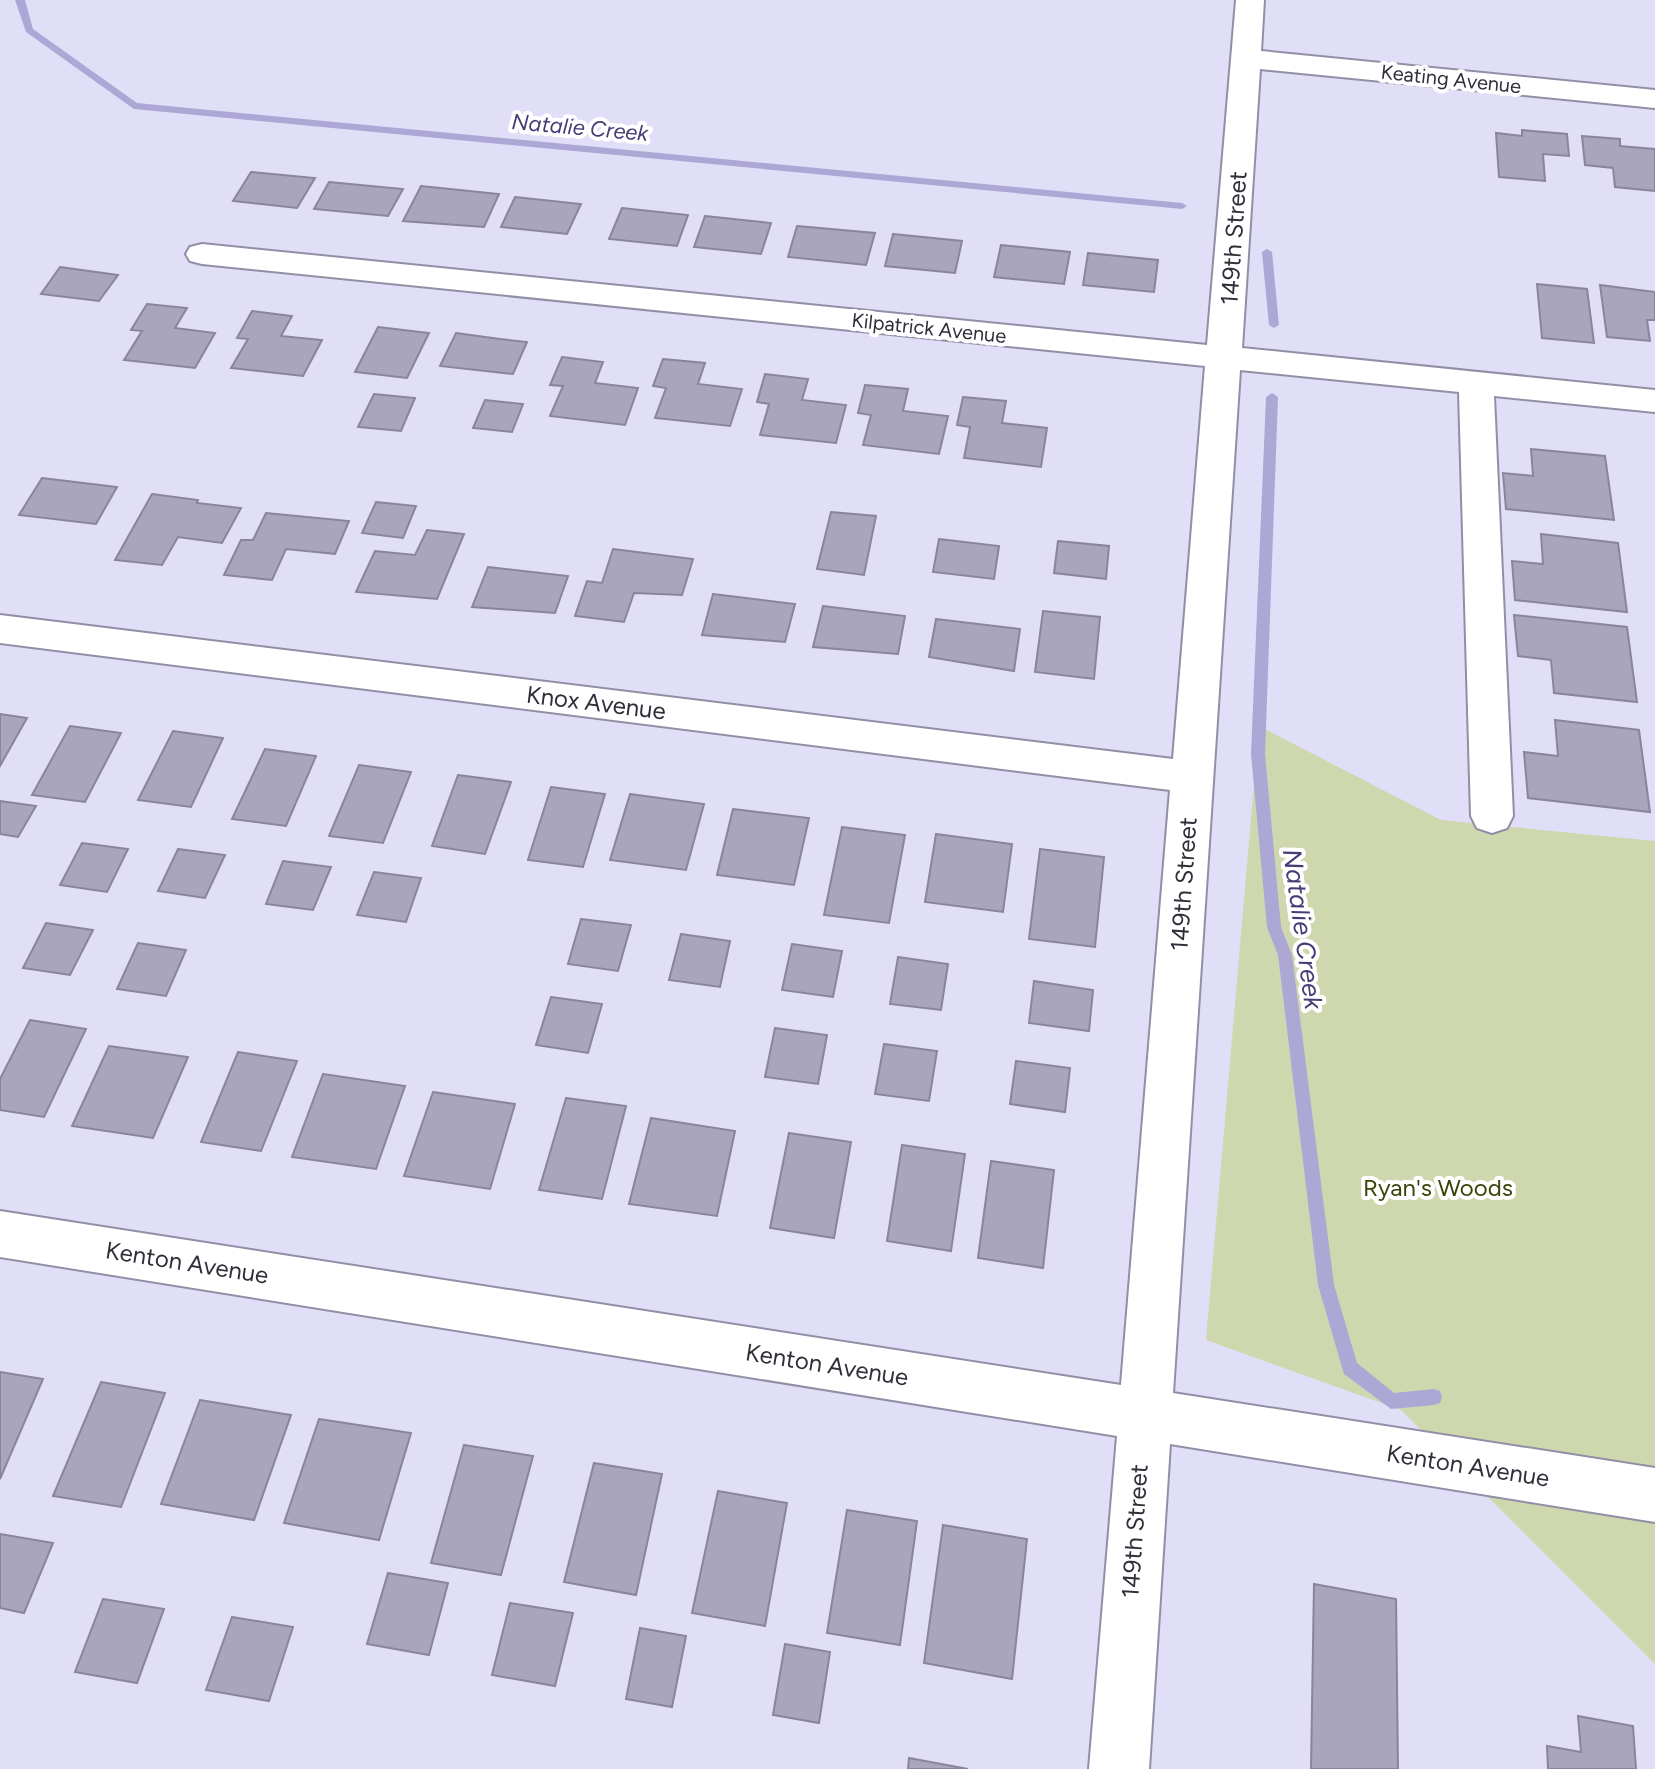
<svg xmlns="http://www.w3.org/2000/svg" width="1655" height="1769" font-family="Figtree,sans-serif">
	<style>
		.green { fill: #cfd7af }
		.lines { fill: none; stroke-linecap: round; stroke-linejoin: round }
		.stream { fill: #ada7d6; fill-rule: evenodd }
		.building { fill: #a8a5bd; stroke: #88859d; stroke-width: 2 }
		.minor-casing { stroke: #918fa6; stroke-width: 4 }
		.minor { fill: #fff; fill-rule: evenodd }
		.labels { text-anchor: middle; stroke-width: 8; stroke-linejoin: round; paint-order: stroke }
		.far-street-label { font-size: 20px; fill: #302f39; stroke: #fff }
		.far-water-label { font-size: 22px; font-style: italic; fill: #483c77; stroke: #fff }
		.street-label { font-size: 24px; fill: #302f39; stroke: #fff }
		.park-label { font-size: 24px; fill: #3d430a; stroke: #fff }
		.water-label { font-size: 26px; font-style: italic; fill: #483c77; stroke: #fff }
	</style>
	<rect width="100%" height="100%" fill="#e1def8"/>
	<!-- green -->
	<path class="green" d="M1259 726 1441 820 1655 841V1664L1401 1410 1206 1340Z"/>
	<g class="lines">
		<!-- stream -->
		<path class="stream" d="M15 0H25L33 29 137 103 1182 203 1187 206 1182 209 134 109 26 32Z
			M1267 249 1272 252 1279 325 1274 328 1269 325 1262 252Z
			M1272 393 1278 397 1265 754 1281 927 1292 955 1334 1285 1357 1363 1394 1393 1434 1389 1440 1391 1442 1397 1440 1403 1434 1405 1391 1409 1344 1374 1318 1285 1278 955 1267 927 1251 754 1266 397Z"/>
	</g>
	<!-- building -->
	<path class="building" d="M1522 130 1567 134 1569 156 1543 154 1545 181 1499 177 1496 133 1522 136Z
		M1582 136 1620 139V146L1655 149V191L1615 187 1613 168 1585 165Z
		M251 172 315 178 297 208 233 201Z
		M329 182 403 189 388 216 314 209Z
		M421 186 499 194 484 227 403 221Z
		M515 197 581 204 567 234 501 227Z
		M622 208 688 215 677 246 609 239Z
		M705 216 771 223 761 254 694 247Z
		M797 226 875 233 866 265 788 257Z
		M893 234 962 241 955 273 885 266Z
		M1001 245 1070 252 1064 284 994 277Z
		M1088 253 1158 260 1154 292 1083 285Z
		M60 267 118 275 99 301 41 294Z
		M1537 284 1587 289 1594 343 1542 338Z
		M1600 285 1655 292V320H1647L1650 341 1607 337Z
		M147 304 187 308 175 328 215 333 195 368 124 360 142 331 131 330Z
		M252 311 292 316 281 336 322 340 303 376 231 368 248 339 237 338Z
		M378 327 429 333 407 378 355 372Z
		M456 333 500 339 527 342 513 374 440 366Z
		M562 357 603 362 595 383 638 388 625 425 550 416 563 386 550 385Z
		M663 359 705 363 698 384 742 389 730 426 655 418 666 388 653 386Z
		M765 374 808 379 802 400 846 405 836 443 760 435 769 404 757 402Z
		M865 385 908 389 903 411 948 416 939 454 863 445 871 415 858 413Z
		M374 394 415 398 401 431 358 427Z
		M963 397 1006 401 1002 423 1047 428 1041 467 964 458 970 427 957 425Z
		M485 400 523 404 512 432 473 428Z
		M1531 449 1605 456 1614 520 1506 509 1503 473 1533 476Z
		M42 478 117 487 96 524 19 515Z
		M152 494 198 500 197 503 241 508 222 543 178 537 162 565 115 560Z
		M376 502 416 506 403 538 362 533Z
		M831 512 876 516 864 575 817 569Z
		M266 513 349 521 335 554 286 549 272 580 224 575 241 540H253Z
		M427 530 464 534 437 599 356 592 375 551 415 555Z
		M1541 534 1618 543 1627 612 1515 600 1512 561 1543 564Z
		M939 539 999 546 994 579 933 572Z
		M1058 541 1109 546 1106 579 1054 573Z
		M613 549 693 559 682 595 634 593 624 622 575 616 587 581 602 583Z
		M488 567 568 576 555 613 472 607Z
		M713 594 795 604 785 642 702 635Z
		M823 606 905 616 898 654 813 647Z
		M1043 611 1100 617 1094 679 1035 672Z
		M1514 615 1627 627 1637 702 1554 693 1551 660 1518 656Z
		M936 619 1020 629 1014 671 929 657Z
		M0 714 27 718 0 766Z
		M1555 720 1639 730 1650 812 1528 798 1524 752 1558 756Z
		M70 726 121 733 85 802 32 795Z
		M173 731 223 738 191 807 138 800Z
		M265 749 316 756 286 826 232 819Z
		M359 765 411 772 383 843 329 836Z
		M458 775 511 782 485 854 432 846Z
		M551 787 605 794 583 867 528 860Z
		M630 794 704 804 686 870 610 860Z
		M0 801 36 806 18 837 0 834Z
		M733 809 809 818 794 885 717 875Z
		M842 827 905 835 889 923 824 915Z
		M936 834 1012 844 1003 912 925 902Z
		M82 843 128 849 107 892 60 885Z
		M178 849 225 855 205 898 158 891Z
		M1040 849 1104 857 1095 947 1029 939Z
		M283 861 331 867 313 910 266 904Z
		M374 872 421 878 406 922 357 915Z
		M581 919 631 925 618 971 568 964Z
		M46 923 93 930 70 975 23 968Z
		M681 934 730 941 720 987 669 980Z
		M138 943 186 950 166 996 117 989Z
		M792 944 842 951 833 997 782 990Z
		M898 957 948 964 941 1010 890 1004Z
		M1034 981 1093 990 1089 1031 1029 1023Z
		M551 997 602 1004 588 1053 536 1045Z
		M30 1020 86 1029 44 1117 0 1110V1079Z
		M775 1028 827 1035 818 1084 765 1077Z
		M884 1044 937 1051 929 1101 875 1094Z
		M109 1046 188 1057 153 1138 72 1126Z
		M238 1052 297 1061 261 1151 201 1142Z
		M1016 1061 1070 1068 1065 1112 1010 1104Z
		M323 1074 405 1086 376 1169 292 1157Z
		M433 1092 515 1104 490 1189 404 1176Z
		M566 1098 626 1106 602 1199 539 1190Z
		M651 1118 735 1131 717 1216 629 1204Z
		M789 1133 851 1142 834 1238 770 1228Z
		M902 1145 965 1154 951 1251 887 1241Z
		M991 1161 1054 1170 1043 1268 978 1258Z
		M0 1372 43 1379 0 1479Z
		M101 1382 165 1393 121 1507 53 1496Z
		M200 1400 291 1415 254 1520 161 1504Z
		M319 1419 411 1433 379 1540 284 1523Z
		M464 1445 533 1456 501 1575 431 1563Z
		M594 1463 662 1474 636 1595 564 1582Z
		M718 1491 787 1503 765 1626 692 1613Z
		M847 1510 917 1521 900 1645 827 1633Z
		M943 1525 1027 1539 1012 1679 924 1663Z
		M0 1534 53 1543 24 1613 0 1608Z
		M388 1573 448 1583 429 1655 367 1644Z
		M1314 1584 1396 1599 1398 1769H1311Z
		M103 1599 164 1609 137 1683 75 1672Z
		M510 1603 573 1613 555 1686 492 1675Z
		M232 1617 293 1627 269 1701 206 1690Z
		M640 1628 686 1636 672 1707 626 1699Z
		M785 1644 830 1652 819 1723 773 1715Z
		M1578 1716 1633 1726 1636 1769H1548L1547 1746 1581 1752Z
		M909 1758 968 1769H908Z"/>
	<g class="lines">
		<!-- minor casing -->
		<g class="minor-casing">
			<path id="minor" d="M1236 0H1264L1261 51 1655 90V108L1260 69 1242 348 1655 390V412L1494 396 1513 816 1507 828 1492 833 1477 828 1471 816 1459 392 1240 370 1173 1393 1655 1468V1522L1170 1444 1149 1769H1089L1117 1436 0 1257V1211L1121 1385 1170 790 0 643V615L1173 759 1205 366 202 264 190 261 186 254 190 247 202 244 1207 345Z"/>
		</g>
		<!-- minor -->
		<use href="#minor" class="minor"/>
	</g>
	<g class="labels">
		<!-- far-street labels -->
		<g class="far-street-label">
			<text transform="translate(1451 79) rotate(6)" y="7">Keating Avenue</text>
			<text transform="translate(929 328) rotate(6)" y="7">Kilpatrick Avenue</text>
		</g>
		<!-- far-water labels -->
		<g class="far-water-label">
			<text transform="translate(580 127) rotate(5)" y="8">Natalie Creek</text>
		</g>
		<!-- street labels -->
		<g class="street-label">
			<text transform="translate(1234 238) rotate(-86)" y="8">149th Street</text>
			<text transform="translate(596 703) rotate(7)" y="8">Knox Avenue</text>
			<text transform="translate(1184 884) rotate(-86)" y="8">149th Street</text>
			<text transform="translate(187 1263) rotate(9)" y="8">Kenton Avenue</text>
			<text transform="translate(827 1365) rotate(9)" y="8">Kenton Avenue</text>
			<text transform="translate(1468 1466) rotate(9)" y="8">Kenton Avenue</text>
			<text transform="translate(1135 1531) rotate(-86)" y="8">149th Street</text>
		</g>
		<!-- park labels -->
		<g class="park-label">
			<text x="1438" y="1196">Ryan's Woods</text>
		</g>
		<!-- water labels -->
		<g class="water-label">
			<text transform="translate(1303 929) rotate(82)" y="9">Natalie Creek</text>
		</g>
	</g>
</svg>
